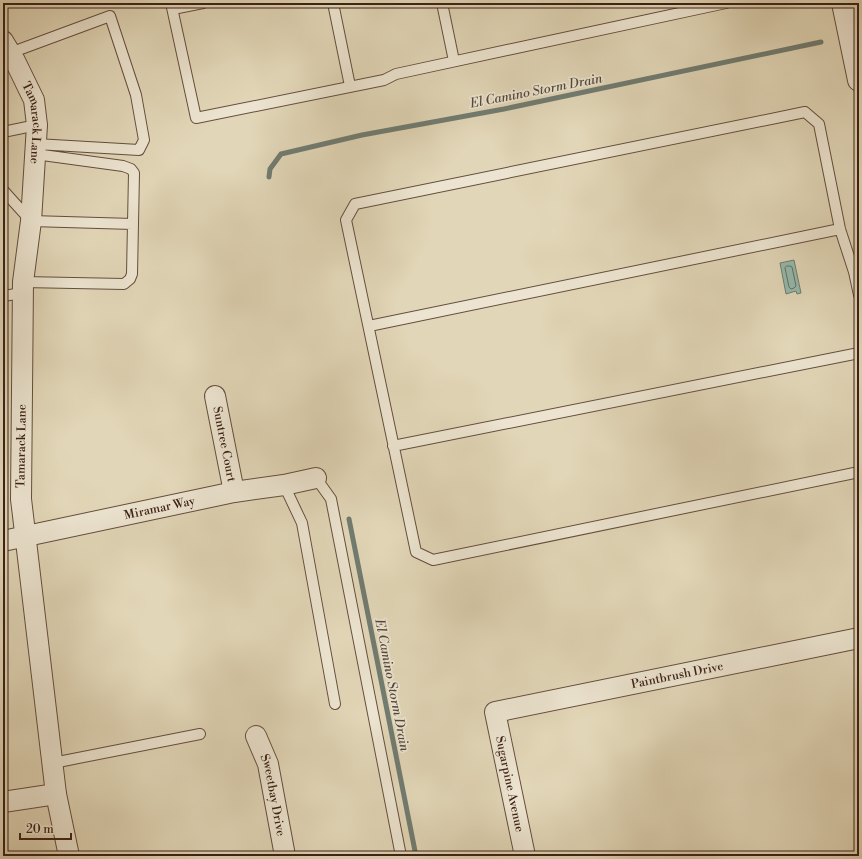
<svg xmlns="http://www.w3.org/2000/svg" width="862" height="859" font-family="'Libre Bodoni',serif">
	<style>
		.water { fill: #94b9ad; stroke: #717c71 }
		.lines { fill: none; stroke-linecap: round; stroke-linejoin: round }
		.shore { stroke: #686d62; stroke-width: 1 }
		.stream { stroke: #717c71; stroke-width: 5 }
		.service-casing { stroke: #654e3e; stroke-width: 12 }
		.minor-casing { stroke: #654e3e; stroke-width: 22 }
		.tertiary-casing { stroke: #654e3e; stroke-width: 24 }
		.service { stroke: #ece4d0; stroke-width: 10 }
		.minor { stroke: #ece4d0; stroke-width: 20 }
		.tertiary { stroke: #ece4d0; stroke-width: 22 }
		.labels { text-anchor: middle; stroke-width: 3.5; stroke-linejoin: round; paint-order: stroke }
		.street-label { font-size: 12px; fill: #3c2116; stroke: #ece4d0 }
		.water-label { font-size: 13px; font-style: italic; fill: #52473c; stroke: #ece4d0 }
	</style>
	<rect width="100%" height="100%" fill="#e1d6b7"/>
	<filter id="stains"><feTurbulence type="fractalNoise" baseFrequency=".005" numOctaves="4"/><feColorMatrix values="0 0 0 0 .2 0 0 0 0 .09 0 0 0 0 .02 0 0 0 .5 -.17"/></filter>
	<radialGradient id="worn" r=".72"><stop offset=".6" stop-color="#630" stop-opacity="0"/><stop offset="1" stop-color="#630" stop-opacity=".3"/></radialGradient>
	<!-- water -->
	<path class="water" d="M794 260 801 293 797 294 796 291 786 294 780 263Z"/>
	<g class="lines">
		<!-- shore -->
		<path class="shore" d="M787 266H790L792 267 796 286 794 288 791 289 789 287 785 268Z"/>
		<!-- stream -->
		<path class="stream" d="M269 177 270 169 281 154 362 135 504 109 821 42
			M349 519 416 856"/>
		<!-- service casing -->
		<g class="service-casing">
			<path id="service" d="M171 3 196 118 384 80 396 74 726 3
				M333 3 350 86
				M442 3 454 61
				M173 9 203 3
				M10 53 110 16 136 95 144 140 139 150 36 144
				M3 132 37 125
				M3 190 31 221 133 224
				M23 282 124 284 130 279 132 274 134 173 131 169 123 166 35 154
				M859 295 854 272 840 229 819 124 805 112 355 204 346 220 416 552 433 560 859 472
				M3 296 23 293
				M369 326 840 229
				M393 446 859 353
				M316 478 331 499 401 856
				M284 485 302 523 335 704
				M53 763 200 734"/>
		</g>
		<!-- minor casing -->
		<g class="minor-casing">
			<g id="minor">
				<path id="s1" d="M3 41 15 61 34 100 37 125 31 221 23 282 21 499 56 794 69 856"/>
				<path id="s2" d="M215 396 234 492"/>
				<path id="s3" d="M3 541 234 492 284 485 316 478"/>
				<path id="s4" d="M256 736 268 764 285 856"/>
				<path d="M3 802 56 794"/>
				<path id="s5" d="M525 856 495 712 859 638"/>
			</g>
		</g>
		<!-- tertiary casing -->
		<g class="tertiary-casing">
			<path id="tertiary" d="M843 3 859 80"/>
		</g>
		<!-- service -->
		<use href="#service" class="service"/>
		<!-- minor -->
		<use href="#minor" class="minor"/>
		<!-- tertiary -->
		<use href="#tertiary" class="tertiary"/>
	</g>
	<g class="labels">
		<!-- street labels -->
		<g class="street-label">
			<text dy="4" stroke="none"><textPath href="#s1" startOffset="89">Tamarack Lane</textPath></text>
			<text dy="4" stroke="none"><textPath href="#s2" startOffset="49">Suntree Court</textPath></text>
			<text transform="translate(21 446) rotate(-89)" y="4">Tamarack Lane</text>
			<text dy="4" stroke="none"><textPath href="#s3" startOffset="160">Miramar Way</textPath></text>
			<text dy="4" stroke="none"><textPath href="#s5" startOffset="333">Paintbrush Drive</textPath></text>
			<text transform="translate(510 784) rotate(78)" y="4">Sugarpine Avenue</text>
			<text dy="4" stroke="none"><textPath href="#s4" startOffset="62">Sweetbay Drive</textPath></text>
		</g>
		<!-- water labels -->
		<g class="water-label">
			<text transform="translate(536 90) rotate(-11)" y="5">El Camino Storm Drain</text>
			<text transform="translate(393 685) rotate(79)" y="5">El Camino Storm Drain</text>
		</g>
	</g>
	<!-- margin -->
	<rect width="862" height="859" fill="none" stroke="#e1d6b7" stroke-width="16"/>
	<rect x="4" y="4" width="854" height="851" fill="none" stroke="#3c2116" stroke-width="2"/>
	<rect x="8" y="8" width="846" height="843" fill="none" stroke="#3c2116"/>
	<!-- scale -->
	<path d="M20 833v6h51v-6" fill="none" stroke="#3c2116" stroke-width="2"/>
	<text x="26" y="833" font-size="12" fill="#3c2116" stroke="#ece4d0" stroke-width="3" paint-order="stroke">20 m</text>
	<rect width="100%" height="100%" filter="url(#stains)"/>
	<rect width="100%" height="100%" fill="url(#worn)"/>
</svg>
